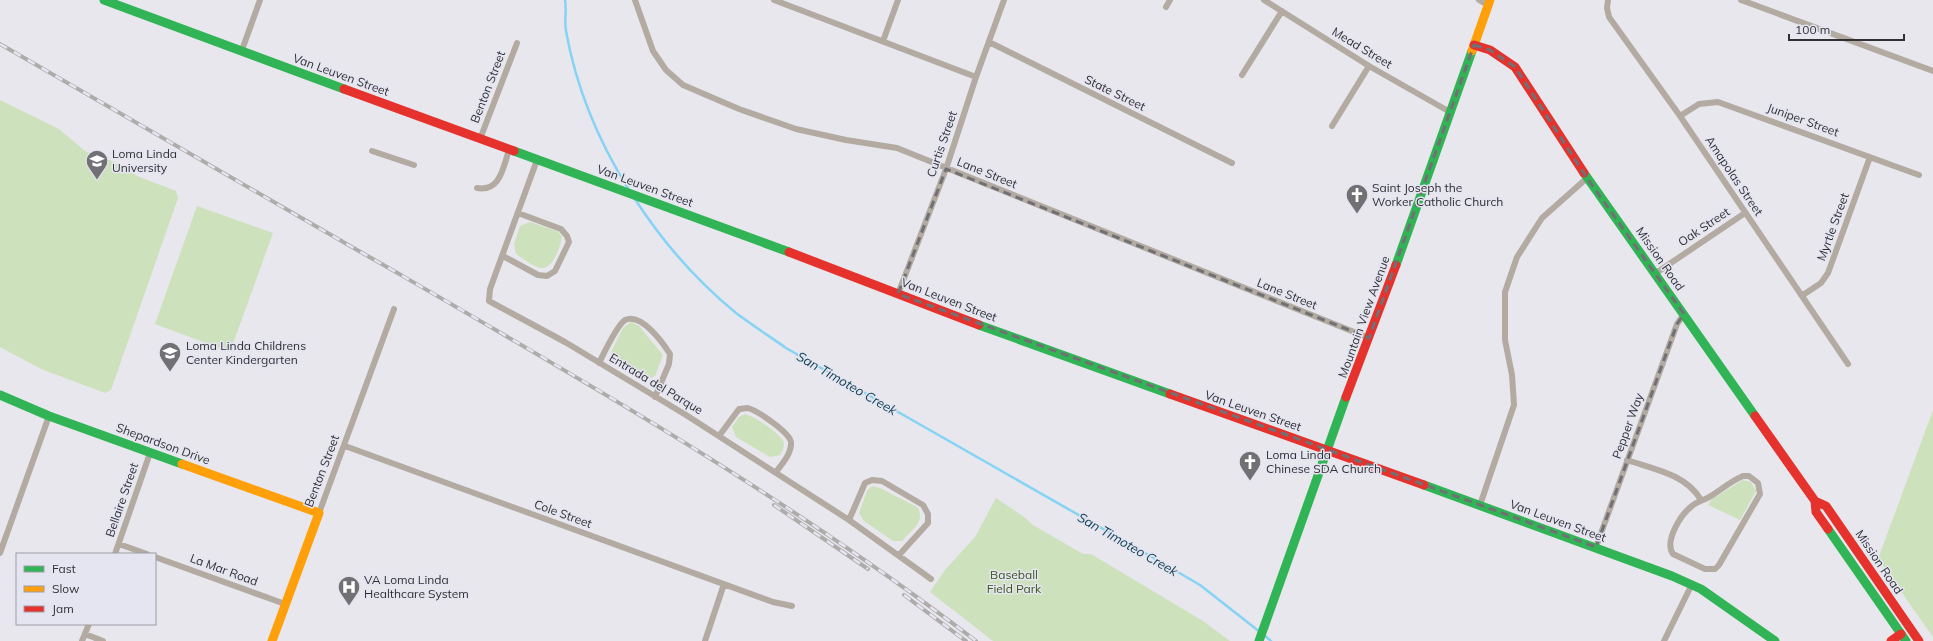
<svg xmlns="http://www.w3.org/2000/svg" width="1933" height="641" font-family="Mulish,sans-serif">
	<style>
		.green { fill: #cde2bc }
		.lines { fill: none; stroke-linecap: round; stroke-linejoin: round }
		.stream { stroke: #86d3f5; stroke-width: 2.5 }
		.street { stroke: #b3aaa2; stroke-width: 6 }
		.fast { stroke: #30b455; stroke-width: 9 }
		.slow { stroke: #ff9f0a; stroke-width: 9 }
		.jam { stroke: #e5322d; stroke-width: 9 }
		.rail-casing { stroke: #aeabaa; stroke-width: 4 }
		.rail { stroke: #e4e5f0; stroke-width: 2.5; stroke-dasharray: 8; stroke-linecap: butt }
		.marked { fill: none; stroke: #717175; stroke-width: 3; stroke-dasharray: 8 5; stroke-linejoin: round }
		.labels { text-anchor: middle; stroke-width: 3; stroke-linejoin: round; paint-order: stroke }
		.street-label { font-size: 12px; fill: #313135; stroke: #e4e5f0 }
		.poi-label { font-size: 12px; fill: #313135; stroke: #e4e5f0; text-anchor: start }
		.park-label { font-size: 12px; fill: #3a541a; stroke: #e4e5f0 }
		.water-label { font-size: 13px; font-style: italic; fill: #0f3f52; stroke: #e4e5f0 }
	</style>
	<rect width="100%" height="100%" fill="#e7e7ed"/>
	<!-- green -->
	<path class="green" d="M0 100 59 129 85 151 112 161 137 176 176 191 178 198 111 390 105 393 41 369 0 347Z
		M197 206 273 233 230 352 155 324Z
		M530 222 557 231 562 236C561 245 553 270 541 268 533 267 523 258 516 254L514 244 520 226Z
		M631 322 639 326 663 355 655 376 646 380 614 361 611 352 623 328Z
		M1933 410V637L1878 559Z
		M745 414C754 416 782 434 784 443 784 447 782 452 780 455L770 457 736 437 732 427 739 417Z
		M1743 480 1751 482 1756 491 1740 520 1708 505 1712 499Z
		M872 486 880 488 917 507C927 521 911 531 902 541H893L864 521 859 513 867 491Z
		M996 498 1024 517 1033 525 1083 554H1091L1203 621 1230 641H993L930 592 945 570 975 537Z"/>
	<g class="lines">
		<!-- stream -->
		<path class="stream" d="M565 0C567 10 564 21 566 31 576 87 599 142 629 190
			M635 199C662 241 697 281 736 313 752 325 769 336 786 348L1133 546 1200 585 1260 632
			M1264 635 1271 641"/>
		<!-- street -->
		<path class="street" d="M635 0 653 51 666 70 683 85 739 109 796 129 846 140 897 148 1369 338
			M774 0 976 77
			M1264 0 1369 66 1450 112
			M1479 0 1488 5
			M1608 0 1607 8 1609 17 1680 116 1848 364
			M1741 0 1933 71
			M1166 7 1170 0
			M883 41 898 0
			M989 42 1232 163
			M242 50 260 0
			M1242 75 1282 11
			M1680 116 1699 104 1718 102 1919 175
			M1332 126 1369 66
			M480 139 517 43
			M372 151 414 165
			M537 160 490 289 489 301 565 342 686 415 849 520 931 579
			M477 188C500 192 503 168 509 150
			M503 256 538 275 547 276 555 271 569 242 567 236 561 229 518 213
			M1656 273 1745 213
			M898 294 946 169 976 77 1004 0
			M1803 295 1821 283 1828 273 1870 157
			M599 363C604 353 617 325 625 320 641 312 663 343 670 354L669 364 655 397
			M719 436 739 409C742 409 745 408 748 408 758 411 789 432 791 442 792 453 782 464 776 472
			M345 446 773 602 792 606
			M1627 460C1653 469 1686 474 1701 500
			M1743 476H1749L1758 483 1760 494 1719 565 1715 569H1705L1673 554C1664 541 1681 514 1692 506 1698 501 1705 500 1711 496 1722 489 1731 481 1743 476Z
			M1480 505 1514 405 1512 375 1505 340V292L1517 257 1542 218 1587 178
			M319 513 394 309
			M849 520 865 483 872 480 882 481 923 505 928 514V523L899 555
			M119 544 147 554
			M1596 547 1677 324 1684 314
			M0 553 49 416
			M115 554 150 453
			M155 557 285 604
			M85 634 103 641
			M82 641 89 624
			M705 641 724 584
			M1664 641 1692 584"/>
		<!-- fast -->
		<path class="fast" d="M104 0 344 89
			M514 151 789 252
			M1584 173 1755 416
			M1396 265 1472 51
			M979 325 1170 394
			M0 395 49 416 182 464
			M1424 485 1672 576 1701 589 1775 641
			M1828 529 1906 641
			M1259 641 1346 397"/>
		<!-- slow -->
		<path class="slow" d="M1472 51 1490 0
			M182 464 319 513 272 641"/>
		<!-- jam -->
		<path class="jam" d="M1474 45 1490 50 1515 67 1584 173
			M344 89 514 151
			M789 252 979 325
			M1170 394 1424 485
			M1346 397 1396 265
			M1755 416 1815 501 1816 512 1828 529
			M1815 501 1826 506 1919 641
			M1891 641 1901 634"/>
		<!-- rail casing -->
		<g class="rail-casing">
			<path id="rail" d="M0 44C131 119 262 196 394 271 593 386 793 501 976 641
				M774 505 868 569
				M904 595 966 641"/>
		</g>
		<!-- rail -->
		<use href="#rail" class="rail"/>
	</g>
	<!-- marked area -->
	<path class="marked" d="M1474 45 1490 50 1515 67 1587 178 1684 314 1677 324 1596 547 898 294 946 169 1369 338Z"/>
	<!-- icons -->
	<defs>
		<g id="university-pin" transform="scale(1.15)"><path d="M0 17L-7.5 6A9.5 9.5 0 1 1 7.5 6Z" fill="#717175" stroke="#e4e5f0"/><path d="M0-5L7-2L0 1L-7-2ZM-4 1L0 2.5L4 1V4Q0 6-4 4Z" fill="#fff"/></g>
		<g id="church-pin" transform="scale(1.15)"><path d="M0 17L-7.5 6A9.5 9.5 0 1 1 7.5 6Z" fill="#717175" stroke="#e4e5f0"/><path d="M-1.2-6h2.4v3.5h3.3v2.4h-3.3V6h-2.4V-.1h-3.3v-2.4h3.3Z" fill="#fff"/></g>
		<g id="school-pin" transform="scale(1.15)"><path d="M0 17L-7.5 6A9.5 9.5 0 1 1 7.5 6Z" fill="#717175" stroke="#e4e5f0"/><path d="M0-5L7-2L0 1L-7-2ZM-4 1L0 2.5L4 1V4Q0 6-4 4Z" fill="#fff"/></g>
		<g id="hospital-pin" transform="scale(1.15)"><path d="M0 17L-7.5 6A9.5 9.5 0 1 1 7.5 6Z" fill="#717175" stroke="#e4e5f0"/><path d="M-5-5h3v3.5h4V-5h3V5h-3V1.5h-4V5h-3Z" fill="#fff"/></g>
	</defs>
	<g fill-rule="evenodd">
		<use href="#university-pin" x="97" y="161"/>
		<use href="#church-pin" x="1357" y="195"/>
		<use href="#school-pin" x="170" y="353"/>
		<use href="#church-pin" x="1250" y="462"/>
		<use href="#hospital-pin" x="349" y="587"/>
	</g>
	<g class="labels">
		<!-- street labels -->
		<g class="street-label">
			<text transform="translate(1362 48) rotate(31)" y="4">Mead Street</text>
			<text transform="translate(341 75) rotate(20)" y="4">Van Leuven Street</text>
			<text transform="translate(488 87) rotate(-69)" y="4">Benton Street</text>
			<text transform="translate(1115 93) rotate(26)" y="4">State Street</text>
			<text transform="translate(1803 120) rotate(20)" y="4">Juniper Street</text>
			<text transform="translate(942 144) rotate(-71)" y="4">Curtis Street</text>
			<text transform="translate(987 173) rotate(22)" y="4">Lane Street</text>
			<text transform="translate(1734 176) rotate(56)" y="4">Amapolas Street</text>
			<text transform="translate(645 186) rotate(20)" y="4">Van Leuven Street</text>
			<text transform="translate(1704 227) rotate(-34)" y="4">Oak Street</text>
			<text transform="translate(1833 227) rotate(-70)" y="4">Myrtle Street</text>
			<text transform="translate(1660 259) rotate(55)" y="4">Mission Road</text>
			<text transform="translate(1287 294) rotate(22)" y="4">Lane Street</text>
			<text transform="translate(949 300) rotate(21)" y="4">Van Leuven Street</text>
			<text transform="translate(1364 317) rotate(-70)" y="4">Mountain View Avenue</text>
			<text transform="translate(656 384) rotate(31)" y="4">Entrada del Parque</text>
			<text transform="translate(1253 411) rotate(19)" y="4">Van Leuven Street</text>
			<text transform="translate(1628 426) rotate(-70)" y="4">Pepper Way</text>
			<text transform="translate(163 444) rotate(20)" y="4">Shepardson Drive</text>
			<text transform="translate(322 471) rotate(-69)" y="4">Benton Street</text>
			<text transform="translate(122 500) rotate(-71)" y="4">Bellaire Street</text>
			<text transform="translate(563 514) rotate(20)" y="4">Cole Street</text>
			<text transform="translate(1558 521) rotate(20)" y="4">Van Leuven Street</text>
			<text transform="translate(1879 562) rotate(56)" y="4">Mission Road</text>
			<text transform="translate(224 570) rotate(20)" y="4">La Mar Road</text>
		</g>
		<!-- poi labels -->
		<g class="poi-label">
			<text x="112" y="158">Loma Linda<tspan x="112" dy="14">University</tspan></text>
			<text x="1372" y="192">Saint Joseph the<tspan x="1372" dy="14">Worker Catholic Church</tspan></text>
			<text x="186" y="350">Loma Linda Childrens<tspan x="186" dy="14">Center Kindergarten</tspan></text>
			<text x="1266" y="459">Loma Linda<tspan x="1266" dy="14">Chinese SDA Church</tspan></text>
			<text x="364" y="584">VA Loma Linda<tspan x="364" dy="14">Healthcare System</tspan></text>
		</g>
		<!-- park labels -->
		<g class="park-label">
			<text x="1014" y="579">Baseball<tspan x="1014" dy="14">Field Park</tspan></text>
		</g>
		<!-- water labels -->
		<g class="water-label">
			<text transform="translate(847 383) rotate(30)" y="5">San Timoteo Creek</text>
			<text transform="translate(1128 544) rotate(30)" y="5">San Timoteo Creek</text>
		</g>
	</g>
	<!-- legend -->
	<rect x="16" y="553" width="140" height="72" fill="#e4e5f0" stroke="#9c9da5"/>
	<rect x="24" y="566" width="20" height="6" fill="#30b455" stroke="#9c9da5"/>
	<text x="52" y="573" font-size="12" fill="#313135">Fast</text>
	<rect x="24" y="586" width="20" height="6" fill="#ff9f0a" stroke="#9c9da5"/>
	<text x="52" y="593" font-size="12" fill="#313135">Slow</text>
	<rect x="24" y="606" width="20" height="6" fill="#e5322d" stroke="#9c9da5"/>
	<text x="52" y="613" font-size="12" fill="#313135">Jam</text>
	<!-- scale -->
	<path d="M1789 34v6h115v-6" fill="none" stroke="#313135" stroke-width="2"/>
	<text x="1795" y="34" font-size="12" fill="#313135" stroke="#e4e5f0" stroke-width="3" paint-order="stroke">100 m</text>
</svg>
